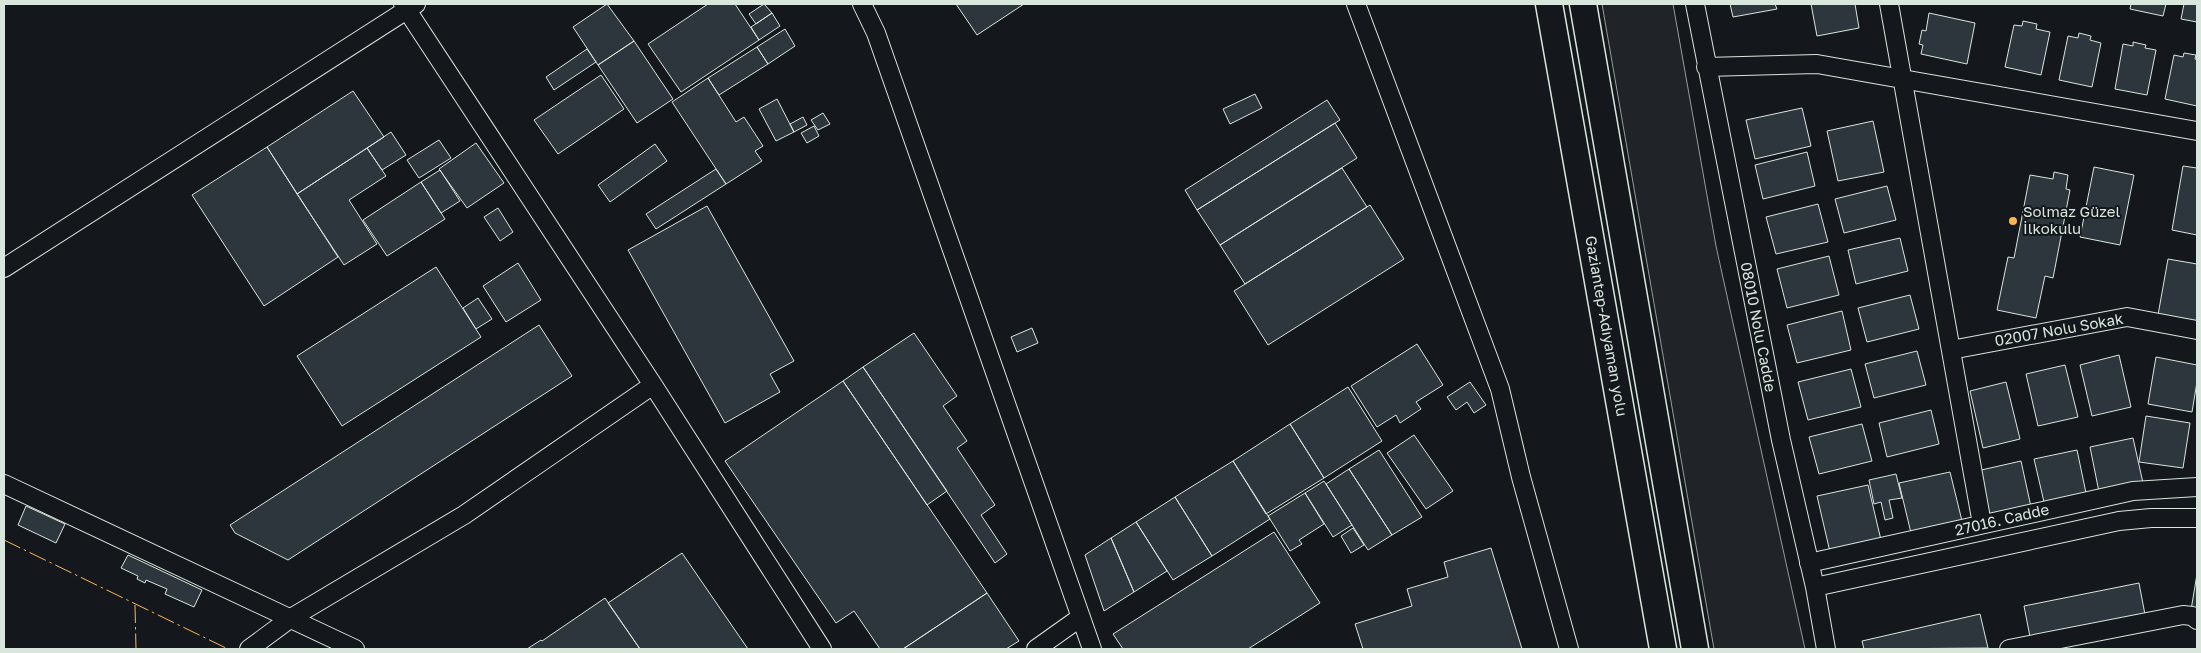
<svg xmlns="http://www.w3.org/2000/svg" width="2201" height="653" font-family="'Golos Text',sans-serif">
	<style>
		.green { fill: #202428; stroke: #939e99 }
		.building { fill: #2c363c; stroke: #d8e6dc }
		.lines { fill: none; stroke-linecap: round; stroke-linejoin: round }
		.minor-casing { stroke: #d8e6dc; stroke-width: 20 }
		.highway-casing { stroke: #d8e6dc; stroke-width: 29 }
		.minor { stroke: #14181c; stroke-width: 18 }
		.highway { stroke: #14181c; stroke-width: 26 }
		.power { stroke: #ffb74d; stroke-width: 1; stroke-dasharray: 18 4 2.5 4; stroke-linecap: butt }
		.poi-dot { fill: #ffb74d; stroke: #14181c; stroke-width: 2 }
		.labels { text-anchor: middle; stroke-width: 4; stroke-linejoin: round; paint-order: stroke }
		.poi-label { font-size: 15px; fill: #d8e6dc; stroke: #14181c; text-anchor: start }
		.street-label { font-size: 15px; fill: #d8e6dc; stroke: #14181c }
	</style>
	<rect width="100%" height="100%" fill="#14181c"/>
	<!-- green -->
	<path class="green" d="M1602 4H1673L1716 246 1805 649H1714Z"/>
	<!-- building -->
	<path class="building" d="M607 4 634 41 598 65 573 27Z
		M708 4H735L759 40 681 92 648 44Z
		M764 4 772 13 756 24 749 14Z
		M956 4H1024L977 35Z
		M1730 4H1775L1777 9 1733 17Z
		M1811 4H1855L1859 28 1817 36Z
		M2131 4H2166L2163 16 2130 9Z
		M2184 4H2197V22L2181 19Z
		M772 13 780 26 759 40 751 27Z
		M1929 13 1975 23 1967 64 1921 54 1923 45 1919 44 1922 30 1926 31Z
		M2023 21 2037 24 2036 29 2050 32 2041 75 2005 67 2014 25 2022 26Z
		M785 29 795 46 768 64 757 47Z
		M2079 33 2091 36 2090 40 2101 43 2092 87 2059 80 2068 36 2078 38Z
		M634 41 673 99 637 123 598 65Z
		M2133 42 2146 45 2145 48 2156 50 2147 95 2115 89 2123 44 2133 46Z
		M757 47 768 64 719 95 708 78Z
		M587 49 596 62 554 90 546 77Z
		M2184 53 2196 55 2195 59 2197 60V106L2165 99 2174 55 2183 57Z
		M601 75 624 109 558 154 534 120Z
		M708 78 736 122 744 117 763 146 755 151 762 161 726 184 672 102Z
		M353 91 384 137 297 194 267 147Z
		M1255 94 1262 108 1230 124 1223 109Z
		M777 99 794 132 776 141 759 109Z
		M1327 100 1340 120 1197 210 1185 190Z
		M1802 108 1811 146 1755 159 1746 120Z
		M823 113 830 124 818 130 811 120Z
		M803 117 807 125 794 132 790 124Z
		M1873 121 1884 172 1838 181 1827 131Z
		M1335 123 1357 158 1220 245 1197 210Z
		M814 126 819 136 807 143 801 133Z
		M391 132 406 155 382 170 367 148Z
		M439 140 451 158 419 178 407 160Z
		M476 143 504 183 467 208 439 169Z
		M655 144 667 161 610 202 598 185Z
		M267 147 338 257 264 306 192 195Z
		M367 148 386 176 349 200 377 244 344 265 297 194Z
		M1807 152 1815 186 1763 199 1755 165Z
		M2183 166 2197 168V235L2172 230Z
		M2094 167 2134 175 2120 245 2080 237Z
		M1342 168 1367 207 1245 284 1220 245Z
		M716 169 726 184 656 229 646 214Z
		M440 170 460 201 441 213 421 182Z
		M2054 172 2068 175 2066 189 2070 190 2053 278 2045 276 2036 318 1997 310 2008 257 2014 258 2030 175 2053 179Z
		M421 182 445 219 387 256 363 220Z
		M1887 186 1896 220 1844 233 1835 199Z
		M1818 204 1828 242 1776 254 1766 217Z
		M1370 205 1404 259 1268 345 1234 291Z
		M707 206 794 361 770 374 780 392 725 423 628 250Z
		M498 208 513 232 500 241 484 217Z
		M1900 238 1908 271 1856 284 1848 250Z
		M1829 256 1839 295 1787 308 1777 269Z
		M2168 259 2197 264V323L2158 315Z
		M518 263 541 300 506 322 483 286Z
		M436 267 481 337 342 426 297 356Z
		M1910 295 1919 329 1867 342 1858 308Z
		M478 298 492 319 476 329 463 308Z
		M1842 311 1851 350 1797 363 1787 325Z
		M539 325 572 376 288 560 235 533 230 525Z
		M1032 328 1038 343 1017 352 1011 337Z
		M914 333 957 396 943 406 967 441 957 448 995 505 981 515 1007 554 995 563 863 367Z
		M1417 344 1443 385 1416 402 1421 409 1400 423 1396 415 1377 427 1351 386Z
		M1917 351 1926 385 1874 398 1865 364Z
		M2119 355 2131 407 2092 416 2080 365Z
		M2156 357 2197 365V382L2192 412 2148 404Z
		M2065 365 2078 417 2038 426 2026 374Z
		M863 367 947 491 927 505 843 381Z
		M1851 369 1861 407 1808 420 1798 382Z
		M843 381 987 593 903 649H880L854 611 836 623 725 461Z
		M1470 382 1486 405 1474 413 1467 402 1456 410 1447 397Z
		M2006 382 2020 439 1983 448 1970 391Z
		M1348 387 1382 441 1324 478 1290 424Z
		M1931 410 1939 444 1887 457 1879 423Z
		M2146 416 2190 423 2183 468 2139 462Z
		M1290 424 1324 478 1266 514 1233 461Z
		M1862 424 1872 461 1819 474 1809 437Z
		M1414 435 1453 491 1426 509 1387 453Z
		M2133 438 2143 483 2099 492 2090 447Z
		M1379 450 1422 517 1392 535 1349 469Z
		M2077 450 2086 493 2044 502 2034 459Z
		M1233 461 1270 519 1212 556 1175 497Z
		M2021 461 2031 507 1987 516 1977 471Z
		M1349 469 1392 535 1368 550 1326 484Z
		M1950 472 1962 521 1911 533 1899 483Z
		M1896 474 1902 498 1889 500 1893 518 1885 520 1881 502 1874 504 1869 480Z
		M1324 481 1352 525 1333 537 1305 493Z
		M1868 485 1881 540 1830 552 1817 496Z
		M1305 493 1324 524 1299 540 1302 544 1290 551 1268 516Z
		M1175 497 1212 556 1173 580 1136 522Z
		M26 506 65 524 56 543 18 525Z
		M1136 522 1167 571 1134 592 1111 538Z
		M1353 528 1364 545 1351 553 1341 536Z
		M1274 532 1320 603 1248 649H1123L1113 634Z
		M1111 538 1134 592 1104 611 1085 555Z
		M1491 548 1522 649H1363L1355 624 1412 606 1407 589 1448 577 1444 562Z
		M682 553 748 649H640L608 603Z
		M128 555 202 590 194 607 165 594 167 589 146 580 145 583 137 579 138 576 121 568Z
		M2197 574V611L2191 610Z
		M2139 583 2146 620 2031 642 2024 606Z
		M987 593 1019 641 1006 649H903Z
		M605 598 640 649H527L541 640 542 641Z
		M1980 614 1988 648 1864 649 1862 641Z"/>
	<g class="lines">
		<!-- minor casing -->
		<g class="minor-casing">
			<path id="minor" d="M403 4 653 385 822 649
				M862 4 876 33 1092 649
				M1356 4 1500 389 1521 477 1569 649
				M1695 4 1781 440 1815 587 1826 649
				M1889 4 1982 524
				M1706 67 1817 64 2197 131
				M4 268 416 4
				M1951 350 2127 317 2197 330
				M4 484 355 649
				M1809 563 2133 491 2197 487
				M1815 587 2119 521 2151 518H2197
				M249 649 291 618 464 515 653 385
				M1036 649 1081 617
				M2009 649 2183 615 2192 616 2197 620"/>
		</g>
		<!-- highway casing -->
		<g class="highway-casing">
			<path id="highway" d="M1549 4 1663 649
				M1583 4 1695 649"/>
		</g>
		<!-- minor -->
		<use href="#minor" class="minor"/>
		<!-- highway -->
		<use href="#highway" class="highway"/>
		<!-- power -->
		<path class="power" d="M4 540 228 649
			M135 605 136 649"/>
	</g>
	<!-- markers -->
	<circle class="poi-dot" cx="2013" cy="221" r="5"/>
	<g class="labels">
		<!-- poi labels -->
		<g class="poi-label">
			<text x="2023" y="217">Solmaz Güzel<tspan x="2023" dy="17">İlkokulu</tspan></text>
		</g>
		<!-- street labels -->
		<g class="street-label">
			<text transform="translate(1606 326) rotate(80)" y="5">Gaziantep-Adıyaman yolu</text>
			<text transform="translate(1758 327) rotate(79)" y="5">08010 Nolu Cadde</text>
			<text transform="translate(2059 330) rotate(-10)" y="5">02007 Nolu Sokak</text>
			<text transform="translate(2002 520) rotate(-13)" y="5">27016. Cadde</text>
		</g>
	</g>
	<!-- border -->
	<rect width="2201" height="653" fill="none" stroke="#d8e6dc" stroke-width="10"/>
</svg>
